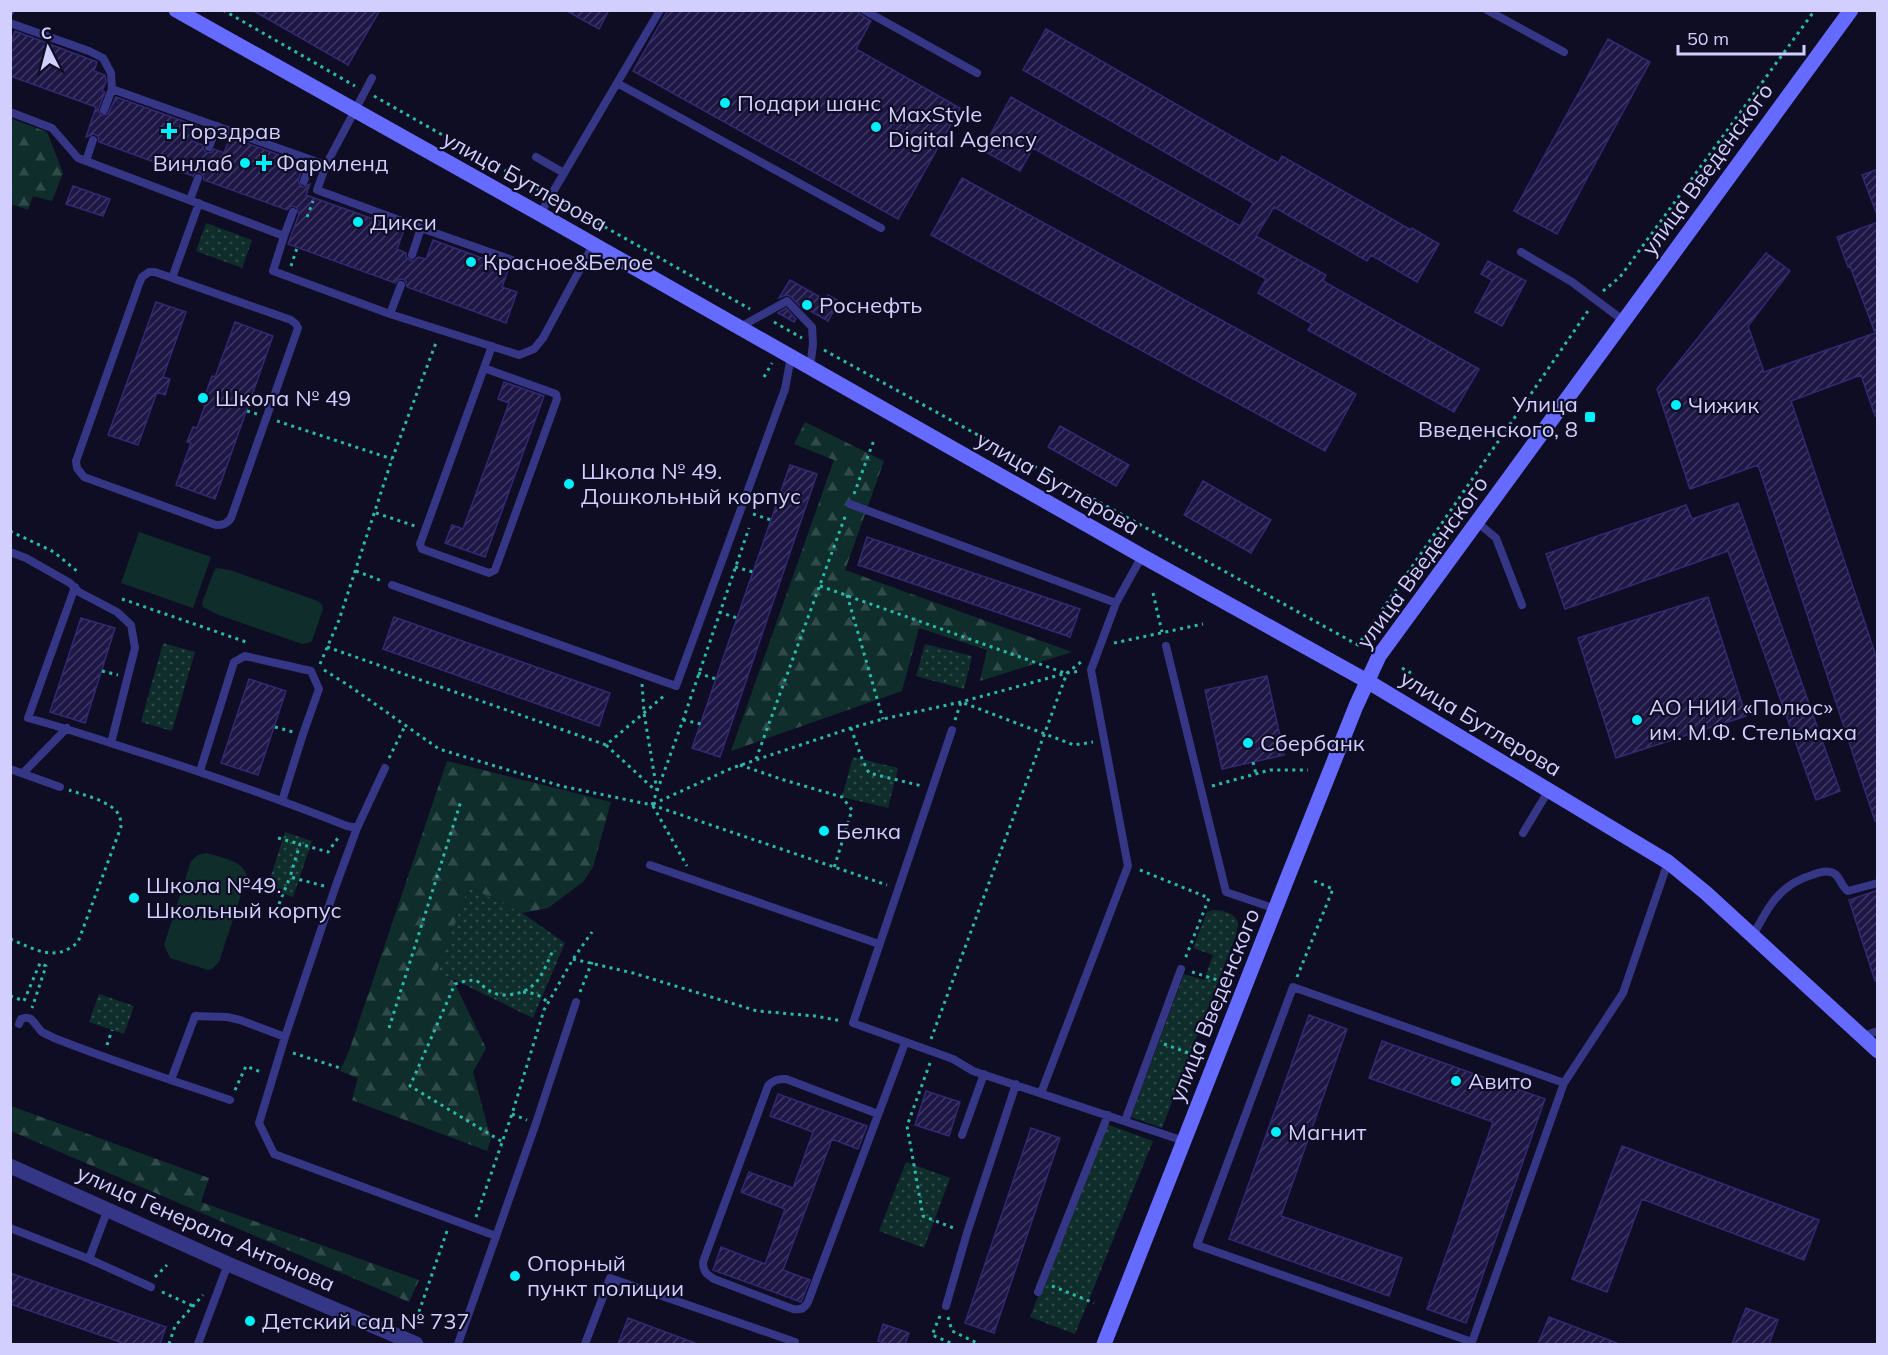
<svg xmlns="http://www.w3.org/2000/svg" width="1888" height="1355" font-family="Mulish,sans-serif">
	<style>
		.grass { fill: url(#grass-dots) }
		.forest { fill: url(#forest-firs) }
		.pitch { fill: #0f2e2b }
		.building { fill: url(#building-hatch); stroke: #332873; stroke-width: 1.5 }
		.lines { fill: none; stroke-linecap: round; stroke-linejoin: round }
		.path { stroke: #27bbaa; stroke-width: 3; stroke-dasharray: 3 4.5; stroke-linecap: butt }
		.lane { stroke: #353686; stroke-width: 8 }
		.street { stroke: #353686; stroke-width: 15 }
		.secondary { stroke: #666bff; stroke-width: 15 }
		.poi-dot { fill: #00effa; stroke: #0f0d24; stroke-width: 2 }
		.labels { text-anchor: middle; stroke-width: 4.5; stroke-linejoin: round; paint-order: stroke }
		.poi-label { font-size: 22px; fill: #d2cfff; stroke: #0f0d24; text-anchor: start }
		.street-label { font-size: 22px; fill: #d2cfff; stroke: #0f0d24 }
	</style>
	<defs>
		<pattern id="grass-dots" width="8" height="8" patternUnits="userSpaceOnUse" patternTransform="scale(1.5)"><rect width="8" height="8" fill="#0f2e2b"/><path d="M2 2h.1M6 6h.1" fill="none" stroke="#314b4b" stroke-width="1.8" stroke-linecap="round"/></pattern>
		<pattern id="forest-firs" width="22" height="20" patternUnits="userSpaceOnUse" patternTransform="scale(1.5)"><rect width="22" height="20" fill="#0f2e2b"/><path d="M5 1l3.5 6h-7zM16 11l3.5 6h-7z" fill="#314b4b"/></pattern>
		<pattern id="building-hatch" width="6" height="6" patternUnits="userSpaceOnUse" patternTransform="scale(1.5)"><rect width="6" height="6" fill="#1e1746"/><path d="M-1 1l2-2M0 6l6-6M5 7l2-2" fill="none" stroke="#3e3862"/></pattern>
	</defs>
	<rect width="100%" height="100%" fill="#0f0d24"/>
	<!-- grass -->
	<path class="grass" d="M206 223 252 240 242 268 196 251Z
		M163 643 195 652 172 731 141 722Z
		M925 644 972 656 964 689 916 676Z
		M853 757 898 768 888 808 842 797Z
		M285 832 312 841 293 897 267 888Z
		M469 887 522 913 565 943 533 1018 436 971Z
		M1213 910C1222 910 1237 913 1238 924 1238 928 1236 931 1236 935L1162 1128 1131 1117 1184 974 1204 980 1213 955 1193 948 1207 912Z
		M99 994 134 1006 124 1034 89 1022Z
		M1106 1124 1153 1141 1075 1334 1030 1317Z
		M906 1162 950 1178 924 1248 879 1231Z"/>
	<!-- forest -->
	<path class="forest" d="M10 118 47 132 63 173 52 201 33 196 28 210 11 204Z
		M805 422 884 461 845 570 1072 652 980 681 987 650 919 628 902 691 731 751 834 460 794 444Z
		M447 761 611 802 593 867 583 882 548 908 522 913 469 887 437 971 453 980 486 1048 473 1072 491 1139 487 1151 352 1100 358 1078 340 1071 349 1051Z
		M11 1106 209 1178 201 1202 419 1280 409 1302 11 1131Z"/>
	<!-- pitch -->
	<path class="pitch" d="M139 532 211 557 193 608 121 583Z
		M216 568 230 570 318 601 322 605 323 609 312 641 308 643 302 644 219 615 203 607 202 603 214 571Z
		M207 853C221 858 244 860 247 877L219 962 212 969 208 970 170 958 164 945 191 861 198 855Z"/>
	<!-- building -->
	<path class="building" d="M252 10H380L348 65Z
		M565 10H609L599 29Z
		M668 10H857L861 15 871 21 856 49 960 108 898 219 633 71Z
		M1046 29 1278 163 1282 156 1411 230 1412 228 1439 244 1417 282 1371 255 1367 261 1274 207 1256 236 1326 275 1323 281 1479 369 1454 412 1308 330 1312 324 1258 293 1266 279 1033 148 1020 171 982 150 1011 97 1240 226 1253 203 1023 70Z
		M15 31 97 62 94 71 105 75 106 82 102 91 105 92 98 110 101 115 108 114 116 97 197 126 192 141 203 145 204 150 207 153 212 152 214 149 224 153 230 137 304 164 298 181 302 187 310 184 306 195 404 230 397 249 406 253V257L410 260 414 261 418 257 426 259 433 240 509 268 502 287 517 292 506 323 407 287 406 282 403 279 398 280 395 283 288 244 299 214 296 207 291 206 287 210 204 180 203 175 199 172 195 173 193 176 99 142 98 136 94 134 86 137 96 107 10 76V45Z
		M1608 39 1650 62 1557 234 1514 211Z
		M1878 169V211L1876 212 1862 175Z
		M962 178 1356 394 1325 451 931 235Z
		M73 186 110 199 103 216 66 204Z
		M1878 222V415L1875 416 1861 375 1791 401 1878 662V820L1875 821 1758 465 1690 489 1657 389 1766 253 1790 271 1748 326 1764 372 1875 333 1850 266 1848 267 1837 237Z
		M1488 261 1526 281 1502 326 1475 312 1492 280 1481 274Z
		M790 280 825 300 828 295 839 301 828 321 803 307 802 308 790 296 786 295 779 298Z
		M156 302 186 312 163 377 170 379 165 395 157 392 138 445 108 435Z
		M786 308 796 319 794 322 778 313Z
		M235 322 273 336 215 499 176 485 191 443 187 442 193 427 197 428 205 405 202 404 212 376 215 377Z
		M504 382 544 396 485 557 445 543 452 525 463 529 509 403 498 399Z
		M1060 426 1129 465 1116 486 1048 447Z
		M790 465 817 474 720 757 692 748Z
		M1203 481 1271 520 1251 553 1184 515Z
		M1738 503 1840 791 1816 800 1728 551 1565 609 1546 554 1686 505 1692 519Z
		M867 537 1080 609 1070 637 858 565Z
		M1708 597 1746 716 1616 758 1578 638Z
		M394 617 610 693 599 726 383 649Z
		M81 618 115 628 85 723 50 712Z
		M1267 676 1284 755 1222 769 1205 690Z
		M249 679 286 691 258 775 221 763Z
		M1878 890V980L1875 981 1849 900Z
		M1309 1015 1347 1029 1281 1216 1402 1258 1389 1296 1229 1239Z
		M1382 1041 1545 1099 1466 1323 1427 1309 1493 1122 1369 1078Z
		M926 1091 960 1102 949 1136 915 1125Z
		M778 1094 867 1126 858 1149 832 1139 783 1270 810 1280 801 1302 713 1270 721 1247 765 1264 785 1209 741 1192 749 1172 793 1188 813 1132 770 1116Z
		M1031 1128 1060 1138 994 1333 965 1323Z
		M1622 1146 1819 1220 1804 1260 1642 1199 1607 1292 1572 1279Z
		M10 1273 166 1327 160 1344H126L10 1304Z
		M1746 1308 1778 1320 1769 1344H1732Z
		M1549 1317 1617 1343V1344H1538Z
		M628 1318 695 1343V1344H618Z
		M883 1324 909 1333 905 1344H888L878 1341Z"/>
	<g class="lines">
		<!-- path -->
		<path class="path" d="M223 10 355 86
			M374 96 541 191
			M559 201 750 309
			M307 217 313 201
			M291 266 297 248
			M1603 291 1620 277 1815 10
			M774 322 802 338
			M824 350 1358 645 1590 308
			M764 377 772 363
			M247 411 257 414
			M277 421 392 459
			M854 494 874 440
			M376 513 415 526
			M753 514 771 520
			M10 531 54 552 78 572
			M735 567 753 572
			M356 571 382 581
			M820 586 1065 673
			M1153 593 1162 632
			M847 595 883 719
			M122 599 249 643
			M719 612 737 618
			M1114 643 1203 624
			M327 647 606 745 665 695
			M320 664 339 620 392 459 437 340
			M1402 668 1411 673
			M324 670 348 685 439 749 561 786 652 805 887 885
			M102 671 118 675
			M698 673 716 679
			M642 684 644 713 657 791
			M683 720 701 724
			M955 720 961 702 1074 745 1093 742
			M275 727 293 732
			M851 728 862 759 869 773 922 786
			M606 745 655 790
			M389 758 405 726
			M756 759 846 514
			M1253 762 1256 774
			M740 765 784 780 842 797 852 810 834 868
			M1212 786 1270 770H1308
			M653 804 732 768 851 728 883 719 961 702 1067 673 1081 671
			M652 805 683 720 749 528
			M653 806 687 866
			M278 838 300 844
			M1140 870 1209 898 1185 959
			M324 886 290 877 300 844 328 852 340 835
			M279 904 290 877
			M10 939C35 949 55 963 78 942L121 827C120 824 121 821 120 818 116 802 83 795 69 790
			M573 959 633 973 757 1011 815 1016 842 1021
			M1192 972 1224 982
			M1297 977 1333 889 1314 881
			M523 992C534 993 541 995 548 1003
			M580 992 592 962
			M10 996 24 1001 40 963 46 966 32 1008
			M389 1028 461 801
			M931 1039 1067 673 1081 662
			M1164 1044 1194 1055
			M107 1045 112 1030
			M293 1053 340 1068
			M930 1063 907 1126 923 1216 956 1229
			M235 1090 246 1066 263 1073
			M512 1114 527 1120
			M501 1141 410 1086 455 984C486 974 475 987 497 994 508 997 524 993 532 986 541 980 549 959 553 950
			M476 1217 512 1114 544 1010 573 959 592 932
			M155 1277 167 1265
			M1052 1286 1094 1303
			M162 1292 193 1306
			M940 1316 932 1335 953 1344
			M948 1317 952 1331 979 1344
			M414 1326 447 1231
			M169 1344 175 1326 203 1295"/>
		<!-- lane -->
		<path class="lane" d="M864 10 977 73
			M1487 10 1564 52
			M10 12 11 10
			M10 23 89 51 103 58 111 73 112 89 326 165
			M372 78 326 165 317 190 421 228 412 255
			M617 83 881 228
			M104 110 112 89
			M10 112 52 128 78 158 284 236 273 271 390 314 519 355 534 349 543 338 593 245
			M209 147 217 126
			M536 157 564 173
			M86 161 93 140
			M304 181 312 160
			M190 200 198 178
			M540 214 660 10
			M421 228 512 260
			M284 236 293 212
			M1521 252 1572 282 1624 321
			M149 272H155L291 320 296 324 298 328 231 518C227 524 223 525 216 525L84 477 77 468 76 461 139 284 142 277Z
			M172 278 199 203
			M390 314 401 285
			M740 327 787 301 812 327 813 344 810 368
			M484 368 556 394 557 399 495 570 489 573 422 549 420 544 492 346
			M850 504 1116 603
			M1478 523 1496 538 1522 605
			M10 552 26 558 70 583 79 592 117 612 131 625 135 648 111 743
			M392 585 676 686 785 389 791 357
			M75 587 28 718C62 727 95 738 129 749 203 772 275 798 347 826L357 828
			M1166 646 1226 892 1276 909
			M952 730 853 1023 953 1059 973 1071 1184 1141
			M385 768 357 828 335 888 285 1037 259 1123 274 1154 496 1236
			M10 769 60 787
			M200 771 234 662 245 656 311 671 319 689 303 734 282 801
			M23 773 67 728
			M1523 833 1549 790
			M650 865 879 944
			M1753 936C1767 908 1780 884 1812 875 1817 873 1824 870 1830 872 1840 873 1840 886 1848 891L1878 883
			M19 1024 21 1019C33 1014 34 1025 42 1032 45 1034 51 1036 54 1038 112 1061 171 1080 230 1100
			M1862 1036 1878 1031
			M171 1080 195 1016 227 1017 240 1020 285 1037
			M1564 1083 1293 987 1197 1245 1472 1342 1564 1083 1623 993 1668 862
			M1041 1093 1128 866 1091 670 1116 603 1142 556
			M878 1114 786 1079C778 1079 773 1080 768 1086L703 1262C703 1271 706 1274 714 1279L793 1309C801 1310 804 1309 808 1302L905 1043
			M1125 1121 1181 969
			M962 1135 984 1074
			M10 1228 89 1259 108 1209
			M89 1259 151 1287
			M1038 1292 1108 1115
			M946 1306 967 1233 1016 1084
			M198 1344 228 1264
			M458 1344 536 1123 576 1002
			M585 1344 610 1278 795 1342"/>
		<!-- street -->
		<path class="street" d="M10 1166 228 1264 416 1344"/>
		<!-- secondary -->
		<path class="secondary" d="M176 10 540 214 1142 556 1367 681 1668 862 1706 893 1878 1051
			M1104 1344 1287 879 1356 706 1379 656 1851 10"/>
	</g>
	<!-- markers -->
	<g class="poi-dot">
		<circle cx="725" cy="103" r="6"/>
		<circle cx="876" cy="127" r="6"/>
		<path d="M166 122h6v6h6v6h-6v6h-6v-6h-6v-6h6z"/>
		<circle cx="245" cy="163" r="6"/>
		<path d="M261 154h6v6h6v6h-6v6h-6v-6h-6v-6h6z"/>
		<circle cx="358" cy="222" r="6"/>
		<circle cx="471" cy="262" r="6"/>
		<circle cx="807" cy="305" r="6"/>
		<circle cx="203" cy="398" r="6"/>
		<circle cx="1676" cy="405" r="6"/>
		<rect x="1584" y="411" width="12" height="12" rx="3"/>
		<circle cx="569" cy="484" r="6"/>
		<circle cx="1637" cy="720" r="6"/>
		<circle cx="1248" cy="743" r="6"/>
		<circle cx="824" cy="831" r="6"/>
		<circle cx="134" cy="898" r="6"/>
		<circle cx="1456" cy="1081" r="6"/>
		<circle cx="1276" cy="1132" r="6"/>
		<circle cx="515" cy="1276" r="6"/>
		<circle cx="250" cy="1321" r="6"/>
	</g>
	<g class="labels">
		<!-- poi labels -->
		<g class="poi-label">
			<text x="737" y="111">Подари шанс</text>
			<text x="888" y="122">MaxStyle<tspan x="888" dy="25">Digital Agency</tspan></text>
			<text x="181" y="139">Горздрав</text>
			<text x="233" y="171" text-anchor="end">Винлаб</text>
			<text x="276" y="171">Фармленд</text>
			<text x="370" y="230">Дикси</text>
			<text x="483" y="270">Красное&amp;Белое</text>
			<text x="819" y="313">Роснефть</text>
			<text x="215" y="406">Школа № 49</text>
			<text x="1578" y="412" text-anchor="end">Улица<tspan x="1578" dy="25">Введенского, 8</tspan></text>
			<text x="1688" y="413">Чижик</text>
			<text x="581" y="479">Школа № 49.<tspan x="581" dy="25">Дошкольный корпус</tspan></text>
			<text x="1649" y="715">АО НИИ «Полюс»<tspan x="1649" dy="25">им. М.Ф. Стельмаха</tspan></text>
			<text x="1260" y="751">Сбербанк</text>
			<text x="836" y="839">Белка</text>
			<text x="146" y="893">Школа №49.<tspan x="146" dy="25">Школьный корпус</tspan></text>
			<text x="1468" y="1089">Авито</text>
			<text x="1288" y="1140">Магнит</text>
			<text x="527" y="1271">Опорный<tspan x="527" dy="25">пункт полиции</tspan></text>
			<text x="262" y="1329">Детский сад № 737</text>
		</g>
		<!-- street labels -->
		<g class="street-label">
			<text transform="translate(1707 169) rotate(-54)" y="8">улица Введенского</text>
			<text transform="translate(525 181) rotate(29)" y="8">улица Бутлерова</text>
			<text transform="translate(1058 483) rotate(30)" y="8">улица Бутлерова</text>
			<text transform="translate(1422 562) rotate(-54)" y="8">улица Введенского</text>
			<text transform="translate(1481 723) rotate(31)" y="8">улица Бутлерова</text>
			<text transform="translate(1214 1005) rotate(-68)" y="8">улица Введенского</text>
			<text transform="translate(206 1228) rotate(24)" y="8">улица Генерала Антонова</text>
		</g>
	</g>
	<!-- border -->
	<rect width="1888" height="1355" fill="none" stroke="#d2cfff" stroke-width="24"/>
	<!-- north arrow -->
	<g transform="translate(48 48) rotate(354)" stroke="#0f0d24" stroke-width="4.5" paint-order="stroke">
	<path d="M0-4.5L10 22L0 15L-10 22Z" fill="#d2cfff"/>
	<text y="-9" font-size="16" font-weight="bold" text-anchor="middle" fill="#d2cfff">С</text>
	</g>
	<!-- scale -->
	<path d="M1678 45v9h126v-9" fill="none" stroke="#d2cfff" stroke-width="3"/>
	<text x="1687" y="45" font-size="18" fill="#d2cfff" stroke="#0f0d24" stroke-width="4.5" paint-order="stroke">50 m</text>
</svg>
